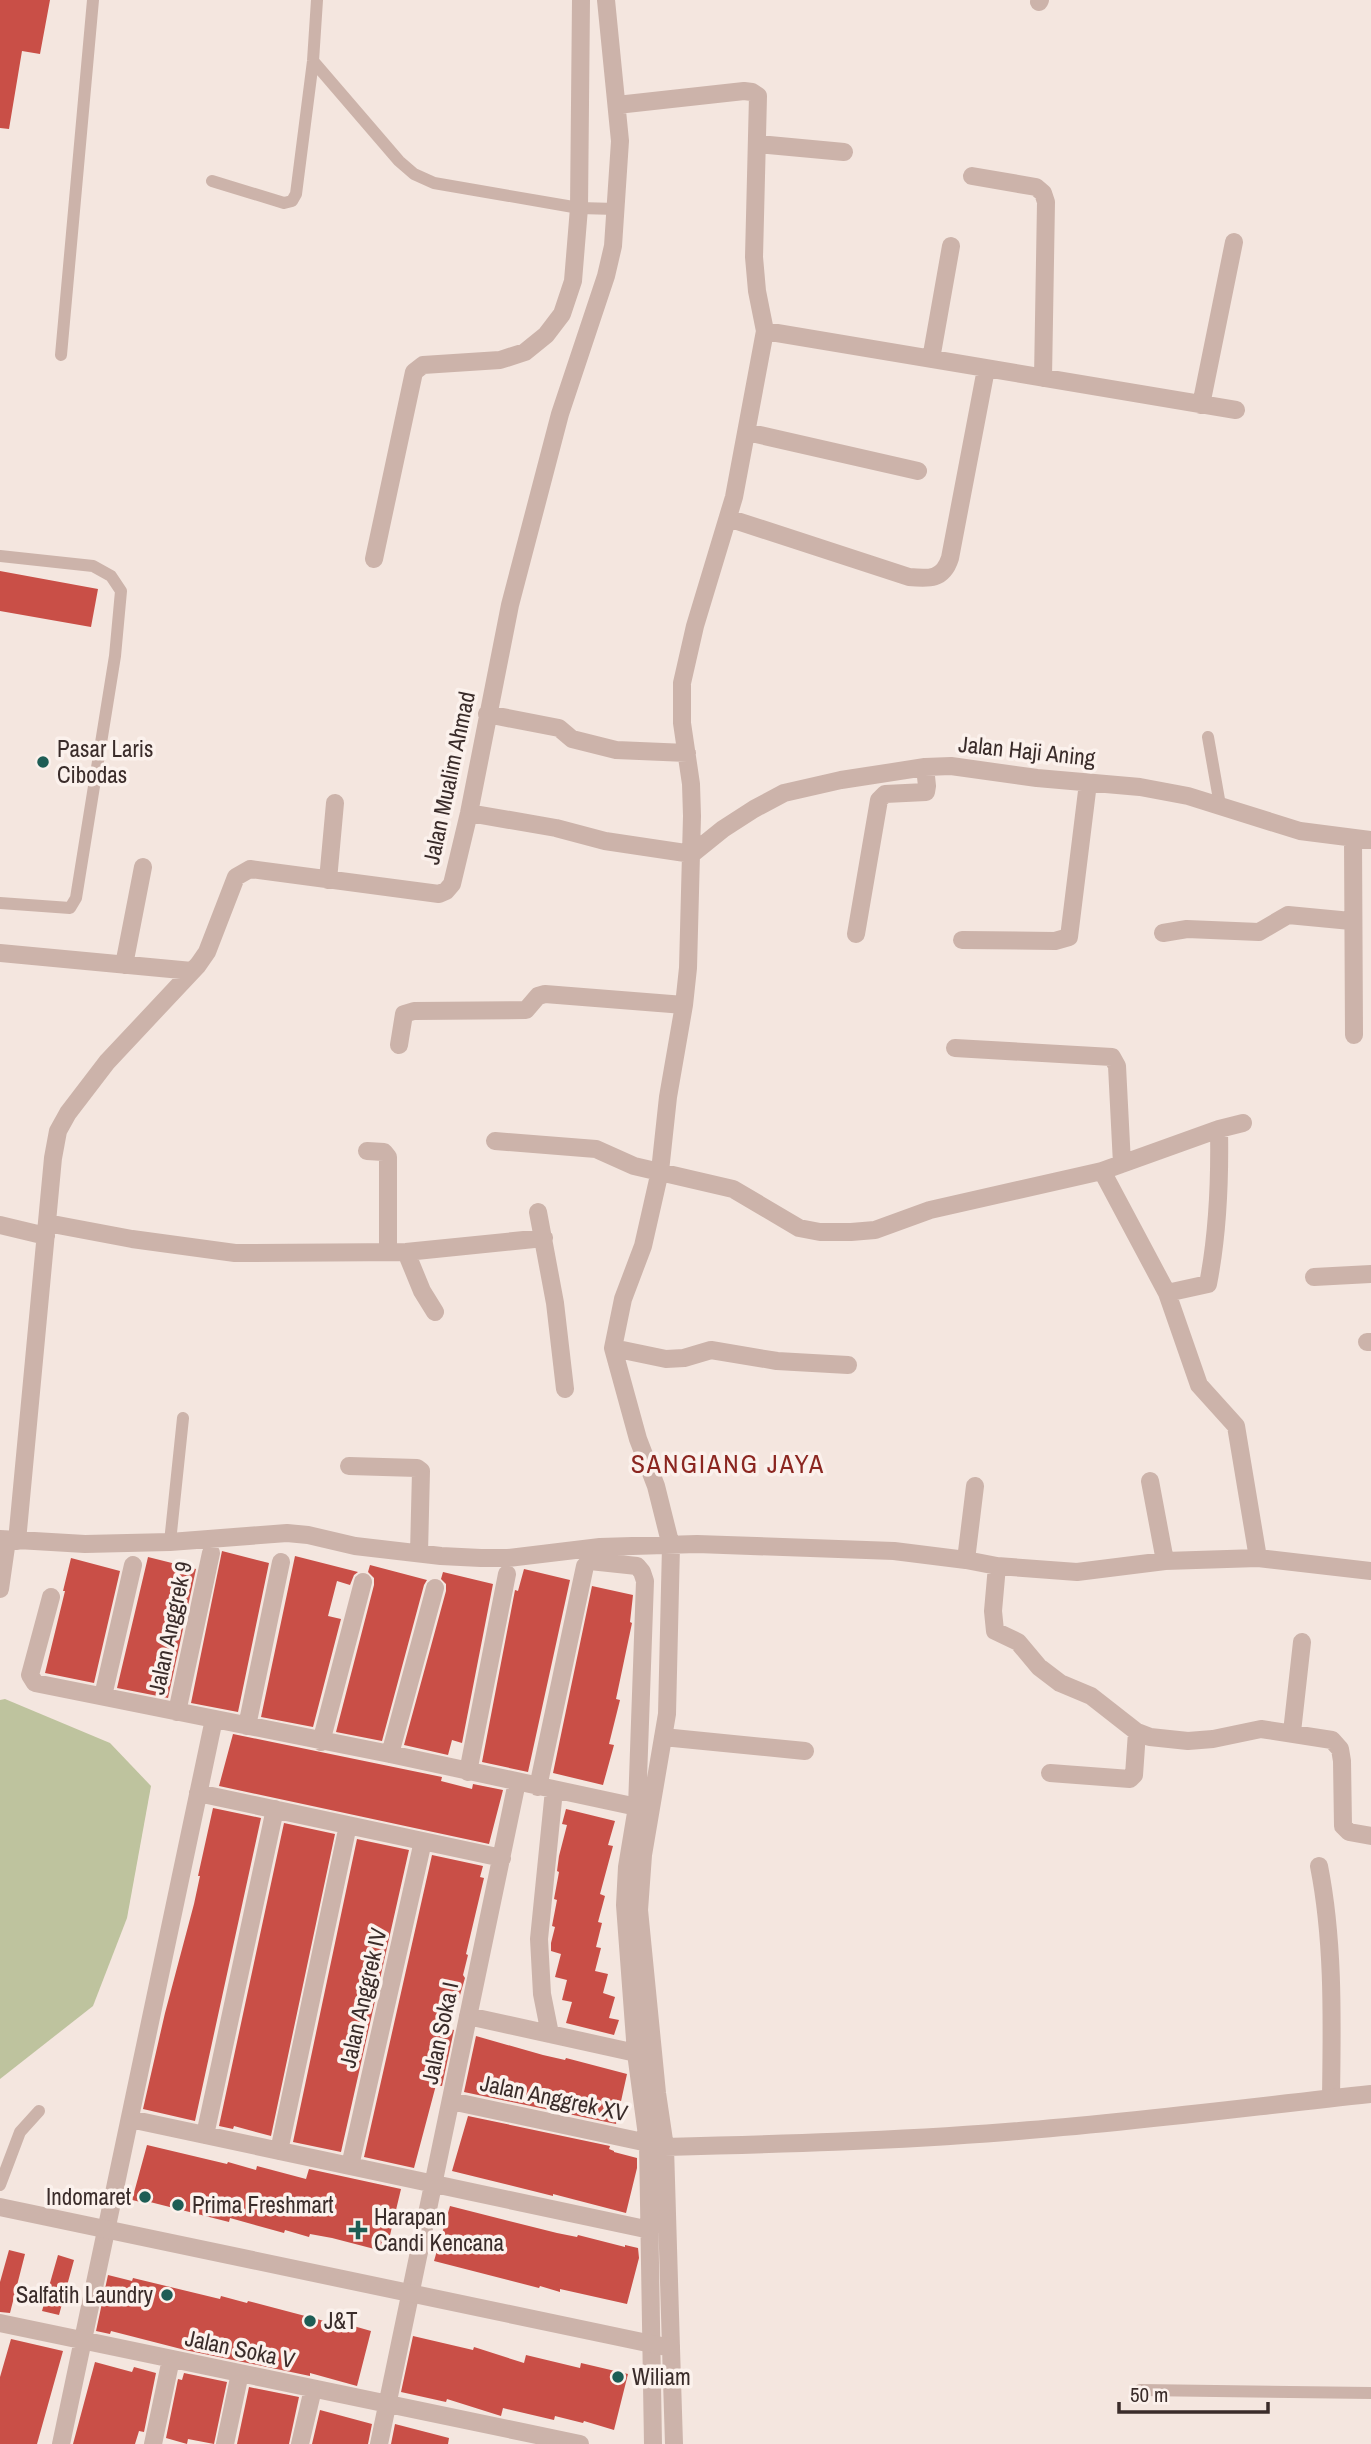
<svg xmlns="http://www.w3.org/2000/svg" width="1371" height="2444" font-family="'Archivo Narrow',sans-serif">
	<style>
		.green { fill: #bec39e }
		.building { fill: #c94f47 }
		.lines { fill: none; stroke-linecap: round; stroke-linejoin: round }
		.service { stroke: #ccb3aa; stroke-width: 12 }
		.pedestrian { stroke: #ccb3aa; stroke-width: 18 }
		.minor { stroke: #ccb3aa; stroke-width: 18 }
		.tertiary { stroke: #ccb3aa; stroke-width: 18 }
		.poi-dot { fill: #1e5d55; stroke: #fbf1ec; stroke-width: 2.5 }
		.labels { text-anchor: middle; stroke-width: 7; stroke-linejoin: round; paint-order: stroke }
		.poi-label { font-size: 23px; fill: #3a2c2a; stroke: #fbf1ec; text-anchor: start }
		.street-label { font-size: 23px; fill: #3a2c2a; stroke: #fbf1ec }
		.quarter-label { font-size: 26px; letter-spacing: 2px; fill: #8b2620; stroke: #fbf1ec }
	</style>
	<rect width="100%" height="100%" fill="#f4e6df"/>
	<!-- green -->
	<path class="green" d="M5 1699 110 1743 151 1786 127 1918 93 2006 0 2079V1700Z"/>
	<!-- building -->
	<path class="building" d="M0 0H50L40 54 22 51 9 129 0 128Z
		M0 571 98 589 91 627 0 611Z
		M222 1551 269 1563 238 1712 191 1703Z
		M295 1556 358 1572 354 1575 350 1585 337 1581 328 1616 341 1619 313 1727 261 1717Z
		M148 1557 196 1569 168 1698 117 1688Z
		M71 1558 120 1571 94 1683 45 1673 65 1591H63Z
		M370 1565 427 1580 424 1585 382 1741 336 1732 374 1585V1578L368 1572Z
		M524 1569 570 1580 528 1772 482 1762 515 1590 518 1591Z
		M443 1572 493 1584 462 1743 452 1740 448 1755 404 1745 446 1591V1584L441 1579Z
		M592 1586 633 1595 630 1622 632 1623 616 1699 620 1700 609 1744 614 1745 603 1785 553 1773Z
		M233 1734 442 1777 441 1781 472 1789 473 1784 503 1790 489 1844 219 1786Z
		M213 1808 261 1818 195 2121 143 2109 165 2013 194 1904 200 1876H198Z
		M566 1809 615 1821 608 1845 613 1846 600 1894 605 1896 598 1922 602 1923 596 1947 601 1948 595 1971 608 1974 603 1993 615 1997 609 2018 619 2020 614 2035 566 2023 572 2002 562 2000 567 1980 555 1977 561 1954 551 1951V1943L555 1927 552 1926 557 1900 554 1899 559 1872 557 1871 559 1856 567 1825 562 1824Z
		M284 1823 335 1834 271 2136 234 2126 233 2129 219 2126Z
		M357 1839 409 1850 341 2152 293 2142Z
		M432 1855 483 1866 480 1877 484 1878 466 1954 468 1955 463 1975 465 1978 450 2029 454 2030 442 2086 436 2085 414 2168 364 2157Z
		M476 2036 543 2055 565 2060 566 2058 627 2074 616 2124 464 2092Z
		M468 2116 610 2146 609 2149 614 2151V2152L637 2158V2168L626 2213 553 2194V2196L452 2171Z
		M147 2145 227 2164 228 2162 256 2170 257 2166 306 2179 309 2169 401 2189 386 2252 332 2238 310 2234 309 2237 285 2230 284 2233 230 2218 229 2222 150 2202 149 2204 132 2200Z
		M450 2206 557 2233 577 2237 578 2235 625 2247V2245L638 2248 639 2258 627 2304 560 2289V2292L540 2286 539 2288 434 2261Z
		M9 2250 25 2254 10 2313 0 2312V2282Z
		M58 2255 74 2260 59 2315 42 2311Z
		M108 2275 132 2281 133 2278 220 2299 221 2296 247 2303 248 2301 328 2322 329 2319 371 2331 357 2386 310 2373V2376L185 2350 111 2331 110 2334 96 2331Z
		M413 2336 473 2350 474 2347 524 2363 526 2355 580 2368 581 2363 628 2374 614 2430 584 2421 583 2423 555 2416 554 2420 503 2408 501 2416 447 2399 446 2402 401 2392Z
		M11 2339 63 2351 37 2444H0V2377Z
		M95 2362 132 2372 134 2367 156 2373 144 2432 139 2431 135 2444H73Z
		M184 2373 227 2382 214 2444 188 2439 187 2444 166 2438 178 2379 182 2380Z
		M249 2387 299 2397 289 2444H237Z
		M320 2410 372 2424 368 2444H312Z
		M395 2424 449 2438 448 2444H391Z"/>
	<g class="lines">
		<!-- service -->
		<path class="service" d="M313 61 399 161 414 174 434 183 579 208 616 209
			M212 181 284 203 292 201 296 194 313 61 317 0
			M61 355 93 0
			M0 556 93 566 111 576 121 591 115 656 76 898 70 908 0 903
			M1208 737 1220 805
			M170 1542 183 1418
			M0 2185 20 2132 39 2111
			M1140 2390 1371 2393"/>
		<!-- pedestrian -->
		<path class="pedestrian" d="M1319 1866C1334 1942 1332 2021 1331 2098"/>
		<!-- minor -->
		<path class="minor" d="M1039 2 1040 0
			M617 105 744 91 752 92 758 96 754 257 757 291 765 331 734 497 695 626 682 683V723L691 784 692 816 688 968 684 1005 668 1097 660 1171 643 1246 623 1299 613 1348 638 1439 656 1486 671 1546 667 1714 643 1855 639 1910 657 2093 665 2147 671 2348
			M758 144 844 152
			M972 176 1036 187 1043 193 1046 202 1043 378
			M765 331 1236 410
			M931 359 951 246
			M1201 405 1234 242
			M747 432 918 471
			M728 518 909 577C929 579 943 580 950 558L986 369
			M374 559 414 372 423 365 500 360 525 352 546 335 562 314 573 281 579 208 581 0
			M487 714 559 728 572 739 616 750 687 753
			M469 813 556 828 605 841 692 854
			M1353 839 1354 1035
			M692 854 723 829 754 809 784 793 841 780 925 767 951 766 1037 778 1140 787 1188 796 1300 831 1371 840
			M328 880 335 803
			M1163 933 1187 929 1259 932 1288 915 1351 921
			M856 934 879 800 885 794 926 792 927 786 925 767
			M962 940 1055 941 1069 937 1088 783
			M0 953 192 971
			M124 965 143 867
			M399 1045 404 1014 414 1011 526 1010 538 996 545 994 684 1005
			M955 1048 1112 1057 1117 1066 1122 1164
			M495 1141 596 1149 634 1166 733 1189 799 1228 820 1232H851L875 1230 930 1210 1102 1171 1219 1129 1243 1123
			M367 1151 384 1152 388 1157V1252
			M1102 1171 1167 1293 1199 1385 1236 1426 1258 1558
			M538 1212 555 1303 565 1389
			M47 1223 132 1239 235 1253 406 1252 544 1238
			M0 1225 46 1236
			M406 1252 422 1291 435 1312
			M1314 1277 1371 1274
			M1167 1293 1208 1284C1218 1233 1220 1181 1219 1129
			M1367 1342H1371
			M613 1348 666 1359 684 1358 711 1350 777 1361 848 1365
			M349 1466 417 1468 421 1471 419 1553
			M1150 1481 1165 1561
			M0 1539 85 1544 170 1542 287 1533 308 1535 355 1546 441 1556 481 1558H508L600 1547 697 1544 894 1551 966 1560 997 1566 1077 1572 1165 1561 1258 1558 1371 1571
			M17 1541 53 1158 58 1131 68 1113 107 1062 198 965 207 952 236 877 250 869 439 894 446 891 452 884 469 813 510 605 560 414 606 276 613 246 620 141 606 0
			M966 1560 975 1486
			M997 1566 993 1611 995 1631 1018 1642 1039 1667 1060 1683 1091 1696 1137 1732 1150 1737 1188 1741 1213 1739 1261 1729 1332 1740 1340 1749 1342 1761 1343 1826 1349 1832 1371 1836
			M0 1589 7 1540
			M51 1597 30 1675 35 1683 390 1754 637 1807
			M103 1696 133 1565
			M177 1712 211 1553
			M247 1726 281 1562
			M1292 1732 1302 1642
			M663 1737 805 1751
			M321 1742 363 1582
			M390 1754 435 1588
			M468 1772 507 1574
			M1050 1773 1130 1779 1134 1775 1137 1732
			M538 1787 585 1566 590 1561 637 1566 642 1572 645 1581 637 1807 627 1867 625 1905 636 2053 648 2143 653 2444
			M198 1793 502 1858
			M468 2016 636 2053
			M550 2034 542 1994 539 1939 554 1790
			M451 2101 648 2143
			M130 2119 650 2230
			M205 2135 275 1809
			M665 2147C779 2144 892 2141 1006 2132 1128 2123 1249 2107 1371 2094
			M279 2151 348 1825
			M350 2166 423 1841
			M0 2323 580 2444
			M61 2444 214 1719
			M153 2444 171 2359
			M225 2444 240 2373
			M300 2444 313 2389
			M379 2444 517 1782"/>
		<!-- tertiary -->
		<path class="tertiary" d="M0 2207 671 2348 674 2444"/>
	</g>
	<!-- markers -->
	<g class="poi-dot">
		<circle cx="43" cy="762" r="7"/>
		<circle cx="145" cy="2197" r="7"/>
		<circle cx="178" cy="2205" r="7"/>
		<path d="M354.5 2219.5h7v7h7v7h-7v7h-7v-7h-7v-7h7z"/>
		<circle cx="167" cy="2295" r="7"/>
		<circle cx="310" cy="2321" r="7"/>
		<circle cx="618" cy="2377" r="7"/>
	</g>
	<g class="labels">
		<!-- poi labels -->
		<g class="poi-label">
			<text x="57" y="757">Pasar Laris<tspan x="57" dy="26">Cibodas</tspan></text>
			<text x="131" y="2205" text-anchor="end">Indomaret</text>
			<text x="192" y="2213">Prima Freshmart</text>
			<text x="374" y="2225">Harapan<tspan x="374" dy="26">Candi Kencana</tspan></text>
			<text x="153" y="2303" text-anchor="end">Salfatih Laundry</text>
			<text x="324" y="2329">J&amp;T</text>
			<text x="632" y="2385">Wiliam</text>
		</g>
		<!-- street labels -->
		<g class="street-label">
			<text transform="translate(1027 751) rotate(6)" y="8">Jalan Haji Aning</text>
			<text transform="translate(449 778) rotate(-78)" y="8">Jalan Mualim Ahmad</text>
			<text transform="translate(170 1628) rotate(-78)" y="8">Jalan Anggrek 9</text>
			<text transform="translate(363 1998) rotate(-77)" y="8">Jalan Anggrek IV</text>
			<text transform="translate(440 2033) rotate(-78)" y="8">Jalan Soka I</text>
			<text transform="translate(554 2098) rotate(12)" y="8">Jalan Anggrek XV</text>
			<text transform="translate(240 2349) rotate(12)" y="8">Jalan Soka V</text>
		</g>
		<!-- quarter labels -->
		<g class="quarter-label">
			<text x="728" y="1473">SANGIANG JAYA</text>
		</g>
	</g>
	<!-- scale -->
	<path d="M1119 2402v10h149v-10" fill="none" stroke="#3a2c2a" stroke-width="3.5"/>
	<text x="1130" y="2402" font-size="21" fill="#3a2c2a" stroke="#fbf1ec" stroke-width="5" paint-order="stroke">50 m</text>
</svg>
